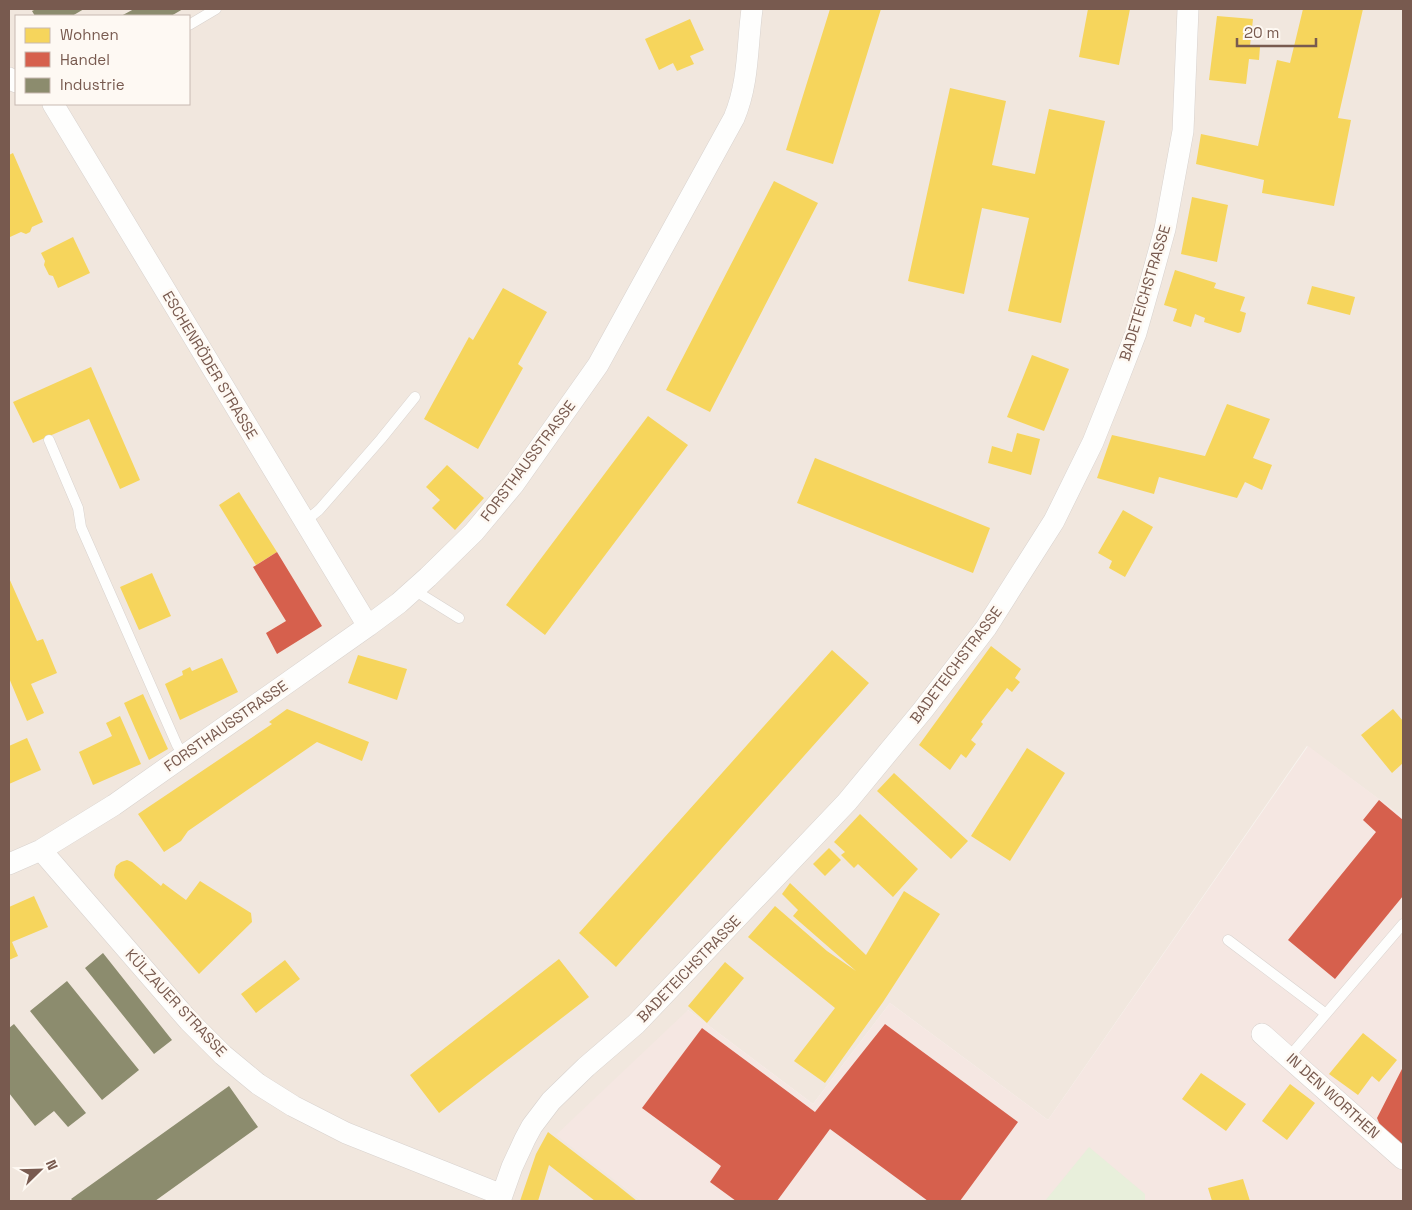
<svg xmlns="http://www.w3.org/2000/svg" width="1412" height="1210" font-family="'Space Grotesk',sans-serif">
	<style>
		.residential { fill: #f1e7de; fill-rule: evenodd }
		.commercial { fill: #f5e7e2 }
		.green { fill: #e8efdb }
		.homes { fill: #f6d55c }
		.shops { fill: #d6604d }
		.industry { fill: #8c8c6e }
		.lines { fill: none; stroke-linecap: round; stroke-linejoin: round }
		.lane-casing { stroke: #d8d2ce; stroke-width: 11 }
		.street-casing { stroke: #d8d2ce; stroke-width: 22 }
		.lane { stroke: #fefefd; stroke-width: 10 }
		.street { stroke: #fefefd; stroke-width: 21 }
		.labels { text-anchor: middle; stroke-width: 5; stroke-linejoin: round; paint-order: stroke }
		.street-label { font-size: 15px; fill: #785a4f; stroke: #fef9f3 }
	</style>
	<rect width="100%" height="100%" fill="#f8f5f0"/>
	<!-- residential -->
	<path class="residential" d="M9 9H1403V817L1307 746 1048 1120 890 1003 813 1104 688 1010 619 1183 642 1201H9ZM16 16H189V104H16Z"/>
	<!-- commercial -->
	<path class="commercial" d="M1308 746 1403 817V1201H642L556 1135 688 1010 813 1104 890 1003 1048 1120Z"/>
	<!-- green -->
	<path class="green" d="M1089 1147 1145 1194V1201H1045Z"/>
	<!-- homes -->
	<path class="homes" d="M830 9H881L833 164 786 150Z
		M1088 9H1130L1119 65 1079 57Z
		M1303 9H1363L1338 118 1351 120 1334 206 1262 193 1264 180 1196 164 1201 134 1258 146 1277 60 1290 63Z
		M1217 16 1253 19 1250 46 1260 47 1259 60 1249 59 1246 84 1209 80Z
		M690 19 704 50 690 56 694 64 677 71 673 63 659 70 645 39Z
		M950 88 1006 101 992 165 1035 174 1049 109 1105 121 1061 323 1008 311 1029 218 982 208 964 294 908 281Z
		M13 153 43 222 32 227 30 232 26 234 21 232 10 237 9 155Z
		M774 181 818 203 710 412 666 390Z
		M1192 197 1228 205 1217 262 1181 254Z
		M73 237 90 273 58 288 53 276 49 275 44 265 45 261 41 253Z
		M1175 270 1216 283 1214 288 1245 297 1240 311 1246 313 1241 332 1238 333 1204 322 1205 318 1195 314 1191 327 1173 321 1177 309 1164 305Z
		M1312 286 1355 297 1350 315 1307 304Z
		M503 288 547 312 518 364 523 368 478 449 424 419 469 337 473 340Z
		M1032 355 1069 369 1044 431 1007 417Z
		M91 367 140 480 120 489 89 419 33 443 13 402Z
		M1227 404 1270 419 1253 458 1272 465 1262 490 1245 482 1237 498 1159 477 1154 494 1097 478 1112 435 1205 456Z
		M648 416 688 445 545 635 506 605Z
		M1017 433 1040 439 1031 475 988 463 992 446 1012 452Z
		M815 458 990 528 973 573 797 503Z
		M447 465 484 498 455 530 432 508 440 500 426 487Z
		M239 492 277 552 256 565 219 505Z
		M1123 510 1153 527 1125 577 1109 568 1112 561 1098 553Z
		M152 573 171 616 139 630 120 587Z
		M9 578 37 641 43 639 57 673 31 684 44 713 27 721 9 678Z
		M991 646 1021 669 1015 678 1020 682 1012 692 1007 688 981 722 983 724 971 740 976 744 966 758 961 754 950 770 919 745Z
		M832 650 869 683 616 967 579 933Z
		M358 655 407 669 397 700 348 683Z
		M222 658 238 692 180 720 165 684 183 675 182 671 190 667 192 671Z
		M143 694 168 749 149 760 124 703Z
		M287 709 369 742 362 761 317 742 188 831 181 841 164 852 138 814 272 724 269 722Z
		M1393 709 1403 721V763L1392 773 1361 735Z
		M120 716 141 764 93 785 79 752 112 736 106 723Z
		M27 738 41 770 9 784V746Z
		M1027 748 1065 773 1010 861 971 836Z
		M894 773 968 841 951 859 877 791Z
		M860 814 918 869 893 897 858 864 854 868 841 855 845 852 834 842Z
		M829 848 841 860 825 876 813 864Z
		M127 860 132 862 161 886 163 883 186 900 200 881 251 913 252 922 199 974 115 878 114 875 116 866 121 862Z
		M790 883 866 955 904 891 940 914 883 1002 825 1083 794 1061 835 1008 748 937 775 906 827 951 856 971 793 916 798 910 782 894Z
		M34 896 48 927 12 942 18 956 9 960V907Z
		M559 959 589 997 439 1113 410 1075Z
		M285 960 300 979 256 1013 241 994Z
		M725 962 744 978 707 1023 688 1006Z
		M1363 1033 1397 1060 1379 1082 1372 1076 1358 1095 1329 1074Z
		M1201 1073 1246 1104 1226 1131 1182 1099Z
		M1290 1084 1315 1103 1287 1140 1262 1121Z
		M548 1132 617 1185 637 1201H595L549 1165 538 1201H520L536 1154Z
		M1243 1179 1250 1201H1212L1208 1188Z"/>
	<!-- shops -->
	<path class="shops" d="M277 552 322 626 277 654 266 633 286 621 253 567Z
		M1379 800 1403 820V896L1335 979 1288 940 1376 832 1363 820Z
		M885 1024 1018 1122 960 1201H928L830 1129 777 1201H736L710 1182 721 1166 642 1108 702 1028 815 1112Z
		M1403 1067V1150L1382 1130 1377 1118Z"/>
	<!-- industry -->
	<path class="industry" d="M36 9H84L72 16H35L32 11Z
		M134 9H183L171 16H121Z
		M103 953 172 1040 154 1054 85 968Z
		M67 981 139 1070 102 1100 30 1011Z
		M14 1024 86 1113 68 1127 54 1111 35 1126 9 1093V1028Z
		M229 1086 258 1127 155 1201H73L71 1199Z"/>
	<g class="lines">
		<!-- lane casing -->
		<g class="lane-casing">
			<path id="lane" d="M189 25 216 9
				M49 440 78 508 81 527 177 745 184 756
				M304 522 319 510 381 439 415 397
				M414 590 459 618
				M1228 940 1326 1014
				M1289 1057 1403 924"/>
		</g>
		<!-- street casing -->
		<g class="street-casing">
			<path id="street" d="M9 78 16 82
				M53 104 368 626
				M41 850 189 1021 223 1055 258 1084 293 1106 346 1133 502 1195
				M9 864 41 850 114 805 368 626 399 603 428 577 474 532 514 484 598 365 734 118C749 83 747 46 752 9
				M1262 1034 1403 1159
				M500 1201 512 1167 525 1139 532 1126 551 1101 586 1067 636 1024 847 802 923 710 986 628 1054 521 1093 442 1115 387 1136 333 1151 280 1165 229 1183 131 1188 9"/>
		</g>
		<!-- lane -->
		<use href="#lane" class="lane"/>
		<!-- street -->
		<use href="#street" class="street"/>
	</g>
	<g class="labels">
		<!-- street labels -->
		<g class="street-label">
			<text transform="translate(1145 293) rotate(-73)" y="5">BADETEICHSTRASSE</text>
			<text transform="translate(210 365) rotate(59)" y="5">ESCHENRÖDER STRASSE</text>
			<text transform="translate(528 461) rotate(-53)" y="5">FORSTHAUSSTRASSE</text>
			<text transform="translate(956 665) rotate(-53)" y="5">BADETEICHSTRASSE</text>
			<text transform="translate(226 726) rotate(-35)" y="5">FORSTHAUSSTRASSE</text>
			<text transform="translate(689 969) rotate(-46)" y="5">BADETEICHSTRASSE</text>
			<text transform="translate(176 1003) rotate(47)" y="5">KÜLZAUER STRASSE</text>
			<text transform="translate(1333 1096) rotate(42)" y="5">IN DEN WORTHEN</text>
		</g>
	</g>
	<!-- border -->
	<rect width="1412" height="1210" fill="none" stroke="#785a4f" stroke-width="20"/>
	<!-- legend -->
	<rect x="15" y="15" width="175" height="90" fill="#fef9f3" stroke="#c8b9b1"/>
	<rect x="25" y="28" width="25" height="15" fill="#f6d55c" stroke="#c8b9b1"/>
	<text x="60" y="40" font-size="15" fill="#785a4f">Wohnen</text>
	<rect x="25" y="52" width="25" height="15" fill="#d6604d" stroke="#c8b9b1"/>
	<text x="60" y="65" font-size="15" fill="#785a4f">Handel</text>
	<rect x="25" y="78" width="25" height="15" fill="#8c8c6e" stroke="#c8b9b1"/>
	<text x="60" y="90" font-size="15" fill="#785a4f">Industrie</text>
	<!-- north arrow -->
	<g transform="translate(40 1170) rotate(67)" stroke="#fef9f3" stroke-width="4" paint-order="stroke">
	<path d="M0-4L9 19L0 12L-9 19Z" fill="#785a4f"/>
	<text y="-8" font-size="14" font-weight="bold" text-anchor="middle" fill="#785a4f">N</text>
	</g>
	<!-- scale -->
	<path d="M1237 38v8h79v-8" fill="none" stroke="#785a4f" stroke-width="2.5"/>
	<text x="1244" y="38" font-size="15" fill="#785a4f" stroke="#fef9f3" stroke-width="4" paint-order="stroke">20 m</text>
</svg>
